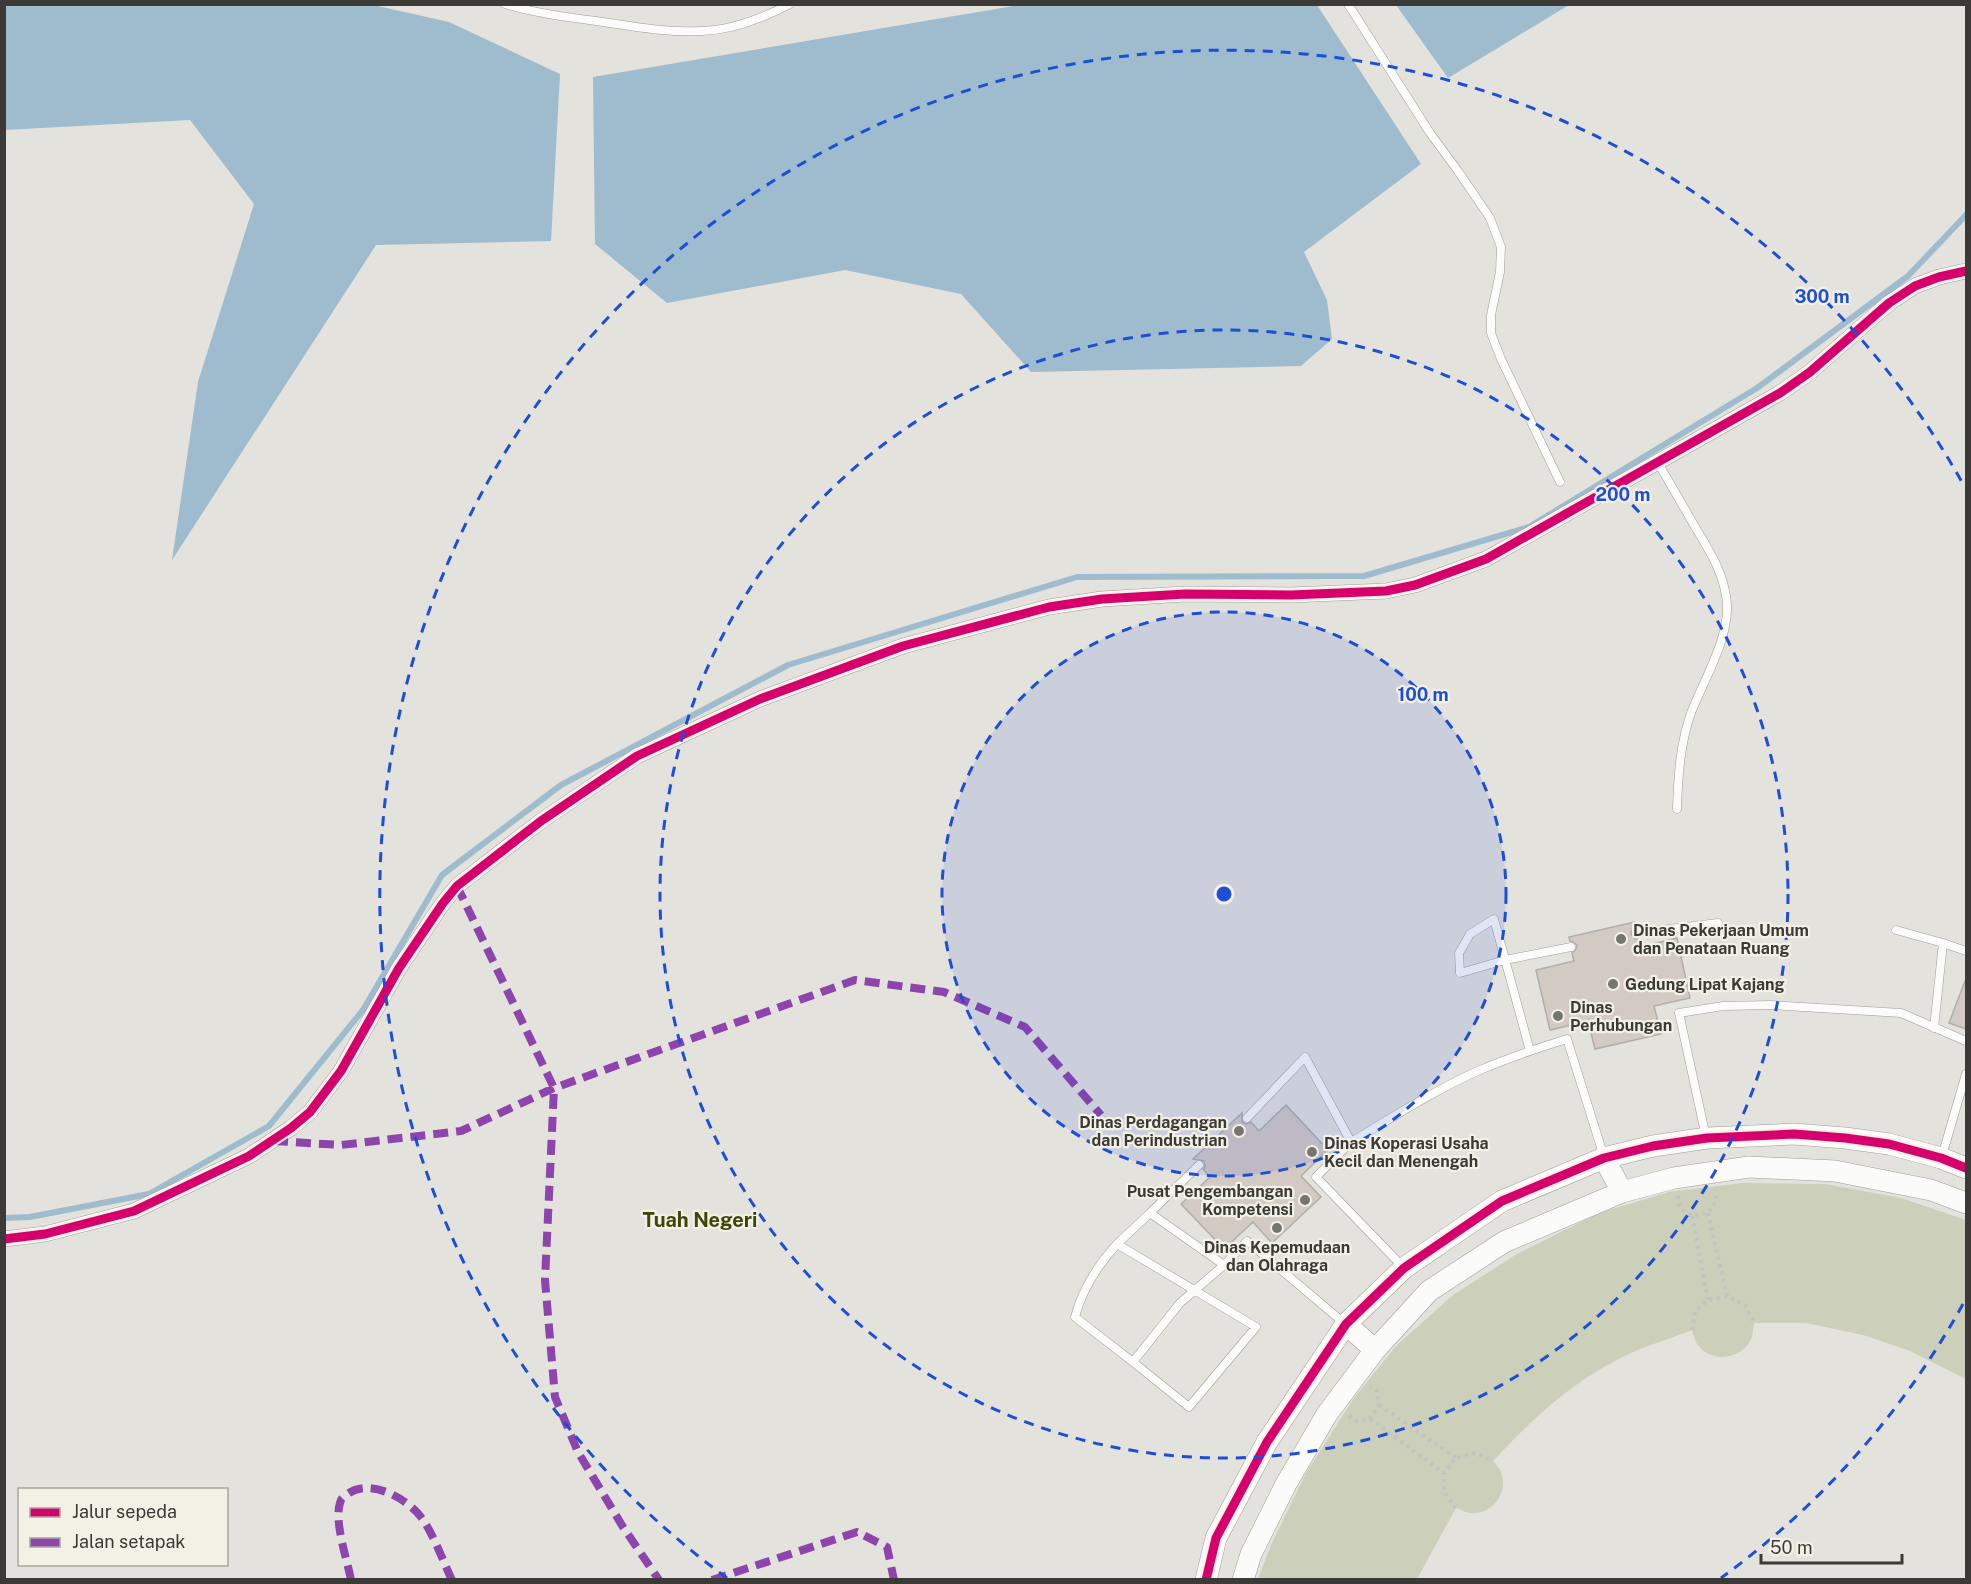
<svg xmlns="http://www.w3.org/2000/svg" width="1971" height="1584" font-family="'Public Sans',sans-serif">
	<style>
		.green { fill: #cccfb9 }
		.water { fill: #9ebcce }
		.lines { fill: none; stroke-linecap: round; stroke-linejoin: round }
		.stream { stroke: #9ebcce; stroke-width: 6 }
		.building { fill: #d3cac3; stroke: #b0aeaa; stroke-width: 1.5 }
		.lane-casing { stroke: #9e9d99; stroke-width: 9 }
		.street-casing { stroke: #9e9d99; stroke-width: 16 }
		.secondary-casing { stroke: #9e9d99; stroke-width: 22 }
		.path { stroke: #c4c3c1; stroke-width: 4; stroke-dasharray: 3 4.5; stroke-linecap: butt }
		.lane { stroke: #fbfbfa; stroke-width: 8 }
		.street { stroke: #fbfbfa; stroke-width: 15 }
		.secondary { stroke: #fbfbfa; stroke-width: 21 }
		.quiet { stroke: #8e44ad; stroke-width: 8; stroke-dasharray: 15 8; stroke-linecap: butt }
		.cycleway-casing { stroke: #f3f0e6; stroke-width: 13 }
		.cycleway { stroke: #d6006c; stroke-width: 9 }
		.ring { fill: none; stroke: #1d4ed8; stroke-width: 3; stroke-dasharray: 10 8 }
		.poi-dot { fill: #767570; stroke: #f3f0e6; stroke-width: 2 }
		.labels { text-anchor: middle; stroke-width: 4.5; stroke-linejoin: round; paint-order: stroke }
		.poi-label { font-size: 16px; font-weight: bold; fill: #3b3a36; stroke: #f3f0e6; text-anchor: start }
		.quarter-label { font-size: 20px; font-weight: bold; fill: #404609; stroke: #f3f0e6 }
		.centre { fill: #1d4ed8; stroke: #f3f0e6; stroke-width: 3 }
		.ring-label { font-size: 18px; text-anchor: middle; font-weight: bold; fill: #1d4ed8; stroke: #f3f0e6; stroke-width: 4.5; stroke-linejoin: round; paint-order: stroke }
	</style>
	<rect width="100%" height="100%" fill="#e3e2dc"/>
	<!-- green -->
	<path class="green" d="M1742 1183 1826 1184 1901 1198 1966 1220V1379L1910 1351 1863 1335 1806 1323H1754C1753 1327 1753 1333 1752 1337 1743 1360 1711 1364 1697 1344 1695 1340 1693 1334 1692 1330 1672 1338 1651 1344 1631 1353 1577 1377 1533 1418 1493 1461 1496 1464 1499 1468 1501 1472 1509 1494 1491 1516 1469 1513 1464 1512 1460 1509 1456 1508L1417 1579H1258L1271 1545 1306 1473 1354 1398 1397 1345 1453 1295 1517 1254 1599 1213 1669 1192Z"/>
	<!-- water -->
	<path class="water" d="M5 4 373 5 449 22 560 74 551 241 376 245 172 560 198 382 254 204 190 120 5 130Z
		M1026 4 1317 5 1421 164 1304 252 1327 300 1332 339 1301 366 1031 372 961 294 845 270 667 303 595 244 593 77Z
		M1396 5H1569L1448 78Z"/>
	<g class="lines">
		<!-- stream -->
		<path class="stream" d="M4 1218 30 1217 149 1194 269 1126 363 1010 442 875 561 785 788 665 1077 577 1364 576 1529 527 1757 388 1908 276 1966 215"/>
	</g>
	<!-- building -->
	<path class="building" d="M1635 922 1636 927 1632 930 1631 934 1634 938 1638 939 1640 947 1677 938 1690 998 1654 1006 1661 1034 1595 1049 1588 1021 1550 1030 1536 970 1574 961 1572 953 1576 949 1577 945 1573 942 1570 941 1569 937Z
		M1965 981H1966V1029L1949 1023Z
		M1286 1105 1328 1150 1301 1176 1321 1197 1272 1243 1253 1222 1224 1249 1181 1204 1210 1177 1203 1169 1205 1166 1204 1161 1193 1159 1242 1113V1122L1246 1124 1251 1122 1259 1131Z"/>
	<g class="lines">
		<!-- lane casing -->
		<g class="lane-casing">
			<path id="lane" d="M505 4C535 13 565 17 596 21 631 26 666 33 702 31 732 30 763 18 790 4
				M1348 4 1430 133 1458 171 1490 218 1501 247 1500 272 1491 315V333L1501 359 1560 482
				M1657 461C1669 482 1682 504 1694 525 1707 547 1722 569 1726 596 1733 633 1704 679 1691 713 1680 744 1678 777 1677 809
				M1896 930 1943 943 1934 1028
				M1637 933 1718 923
				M1943 943 1966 951
				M1530 1051 1494 919 1470 934 1459 953 1460 973 1505 960 1571 947
				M1247 1118 1305 1057 1351 1142 1316 1177 1403 1267
				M1706 1137 1679 1013 1723 1006 1770 1005 1901 1013 1966 1041
				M1351 1142C1393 1117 1435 1090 1480 1070 1508 1058 1538 1048 1567 1039L1604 1157
				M1942 1156 1966 1074
				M1150 1213 1199 1165
				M1117 1244 1256 1327 1189 1407 1133 1362 1075 1317C1082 1290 1098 1265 1117 1244Z
				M1117 1244 1150 1213 1224 1265
				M1133 1362 1180 1303 1224 1265 1247 1241 1344 1323"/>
		</g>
		<!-- street casing -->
		<g class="street-casing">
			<path id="street" d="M4 1239 45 1234 134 1211 249 1156 291 1128 310 1112 341 1071 399 968 443 903 457 886 541 821 637 756 760 699 903 646 1049 607 1102 599 1185 594 1291 595 1386 591 1415 585 1486 559 1780 393 1810 372 1889 303 1915 286 1939 277 1966 271"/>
		</g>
		<!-- secondary casing -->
		<g class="secondary-casing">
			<path id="secondary" d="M1604 1158 1622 1192
				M1346 1324 1375 1350
				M1206 1580 1216 1538 1267 1442 1346 1324 1404 1268 1502 1201 1604 1158 1653 1146 1707 1138 1794 1134 1845 1138 1889 1144 1941 1158 1966 1168
				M1243 1580 1251 1554 1286 1484 1327 1414 1375 1350 1429 1291 1504 1242 1622 1192 1674 1178 1749 1167 1835 1171 1931 1190 1966 1203"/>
		</g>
		<!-- path -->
		<path class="path" d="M1678 1196 1680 1208 1692 1216 1708 1213 1716 1201 1715 1190
			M1708 1213 1727 1296
			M1692 1216 1708 1300
			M1692 1330 1695 1312 1708 1300 1727 1296 1745 1305 1754 1323
			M1379 1405 1456 1458
			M1349 1416 1356 1421 1370 1419 1379 1405 1377 1391 1370 1387
			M1370 1419 1444 1473
			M1456 1508 1444 1492V1473L1456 1458 1475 1453 1493 1461"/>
		<!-- lane -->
		<use href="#lane" class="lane"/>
		<!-- street -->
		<use href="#street" class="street"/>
		<!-- secondary -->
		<use href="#secondary" class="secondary"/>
		<!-- quiet -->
		<path class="quiet" d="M457 886 554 1088 545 1280 555 1397 578 1452 623 1527 659 1580
			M273 1141 341 1145 461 1131 554 1088 855 980 944 992 1025 1027 1101 1115
			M351 1580C347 1559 334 1522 340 1503 341 1499 342 1498 345 1496 367 1476 407 1498 421 1517 433 1533 443 1561 452 1580
			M712 1580 857 1532 887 1547 894 1580"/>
		<!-- cycleway casing -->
		<g class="cycleway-casing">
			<path id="cycleway" d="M4 1239 45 1234 134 1211 249 1156 291 1128 310 1112 341 1071 399 968 443 903 457 886 541 821 637 756 760 699 903 646 1049 607 1102 599 1185 594 1291 595 1386 591 1415 585 1486 559 1780 393 1810 372 1889 303 1915 286 1939 277 1966 271
				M1206 1580 1216 1538 1267 1442 1346 1324 1404 1268 1502 1201 1604 1158 1653 1146 1707 1138 1794 1134 1845 1138 1889 1144 1941 1158 1966 1168"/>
		</g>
		<!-- cycleway -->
		<use href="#cycleway" class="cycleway"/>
	</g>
	<!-- distance rings -->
	<circle cx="1224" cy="894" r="282" fill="#1d4ed8" fill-opacity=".12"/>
	<g class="ring">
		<circle cx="1224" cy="894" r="282"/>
		<circle cx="1224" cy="894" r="564"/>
		<path d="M1963 1304A845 845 0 0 1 1721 1578M727 1578A845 845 0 1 1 1963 484"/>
	</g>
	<!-- markers -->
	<g class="poi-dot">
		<circle cx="1621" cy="939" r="6"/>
		<circle cx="1613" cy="984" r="6"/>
		<circle cx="1558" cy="1016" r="6"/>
		<circle cx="1239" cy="1131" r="6"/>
		<circle cx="1312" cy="1152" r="6"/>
		<circle cx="1305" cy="1200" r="6"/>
		<circle cx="1277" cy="1228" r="6"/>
	</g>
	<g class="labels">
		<!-- poi labels -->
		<g class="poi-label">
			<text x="1633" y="936">Dinas Pekerjaan Umum<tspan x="1633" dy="18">dan Penataan Ruang</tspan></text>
			<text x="1625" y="990">Gedung Lipat Kajang</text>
			<text x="1570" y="1013">Dinas<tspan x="1570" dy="18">Perhubungan</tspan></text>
			<text x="1227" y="1128" text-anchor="end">Dinas Perdagangan<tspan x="1227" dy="18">dan Perindustrian</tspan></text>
			<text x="1324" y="1149">Dinas Koperasi Usaha<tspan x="1324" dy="18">Kecil dan Menengah</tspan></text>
			<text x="1293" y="1197" text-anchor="end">Pusat Pengembangan<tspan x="1293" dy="18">Kompetensi</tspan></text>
			<text x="1277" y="1253" text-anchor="middle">Dinas Kepemudaan<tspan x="1277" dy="18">dan Olahraga</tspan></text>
		</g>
		<!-- quarter labels -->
		<g class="quarter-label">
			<text x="700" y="1227">Tuah Negeri</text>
		</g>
	</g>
	<circle cx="1224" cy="894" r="9" class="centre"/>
	<g class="ring-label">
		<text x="1822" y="303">300 m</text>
		<text x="1623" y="501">200 m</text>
		<text x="1423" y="701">100 m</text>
	</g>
	<!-- border -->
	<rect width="1971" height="1584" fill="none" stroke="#3b3a36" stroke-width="12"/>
	<!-- legend -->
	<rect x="18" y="1488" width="210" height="78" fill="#f3f0e6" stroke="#a9a7a0" stroke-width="1.5"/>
	<rect x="30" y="1508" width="30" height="9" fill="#d6006c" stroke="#a9a7a0" stroke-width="1.5"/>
	<text x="72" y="1518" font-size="18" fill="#3b3a36">Jalur sepeda</text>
	<rect x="30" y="1538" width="30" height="9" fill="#8e44ad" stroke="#a9a7a0" stroke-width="1.5"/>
	<text x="72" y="1548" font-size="18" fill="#3b3a36">Jalan setapak</text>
	<!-- scale -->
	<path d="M1761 1554v9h141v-9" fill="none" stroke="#3b3a36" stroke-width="3"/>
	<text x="1770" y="1554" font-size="18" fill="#3b3a36" stroke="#f3f0e6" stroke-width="4.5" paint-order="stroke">50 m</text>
</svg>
